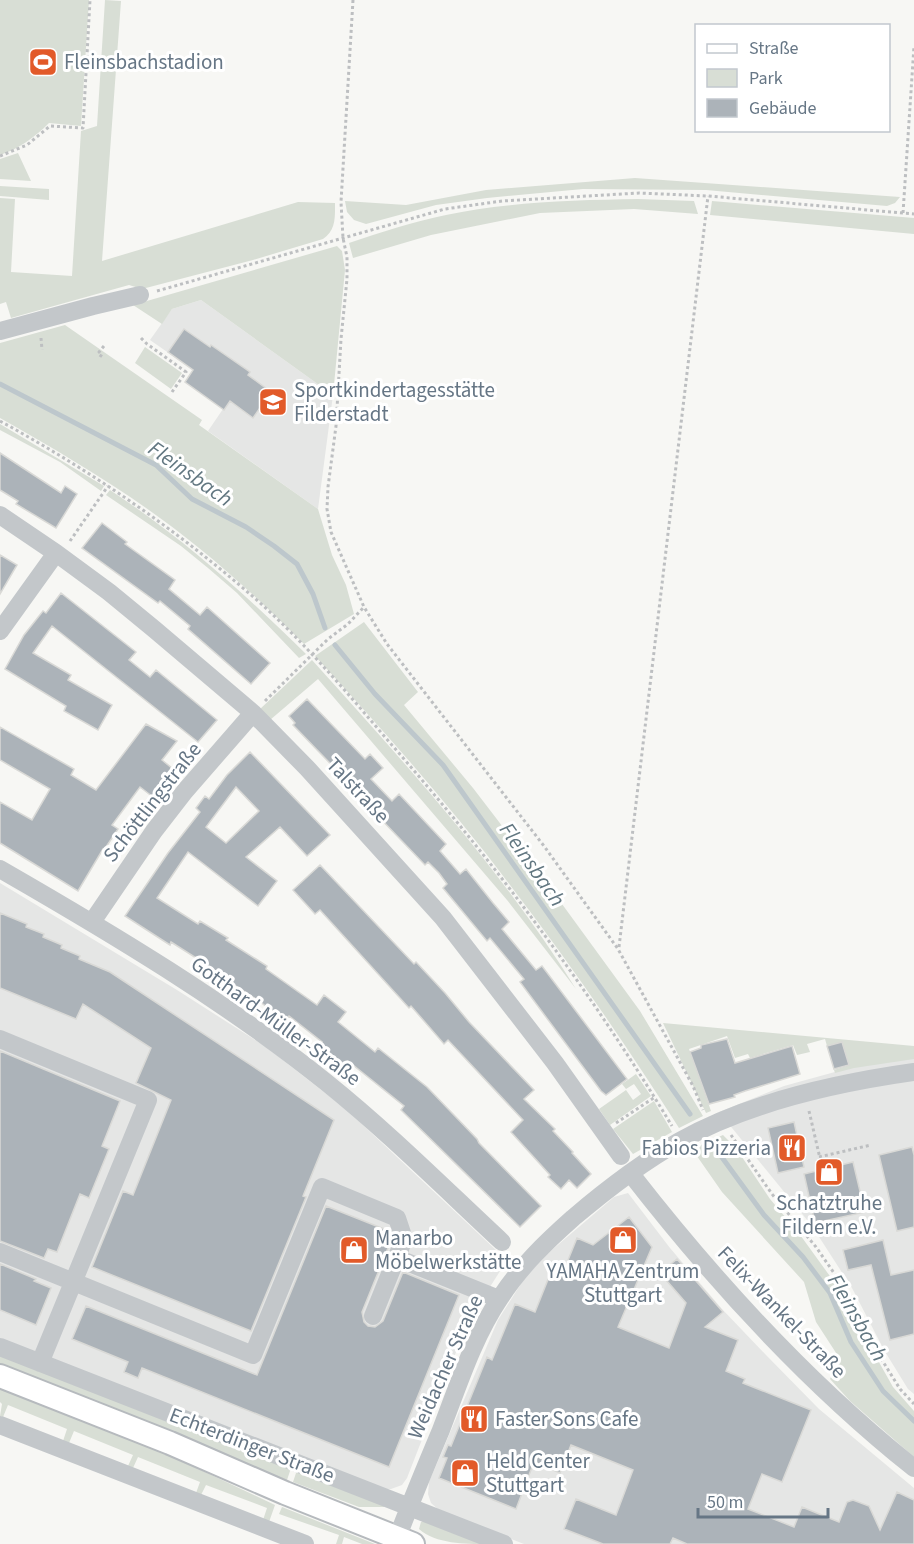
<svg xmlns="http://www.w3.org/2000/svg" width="914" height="1544" font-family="'Source Sans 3',sans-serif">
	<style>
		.built { fill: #e5e6e5 }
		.green { fill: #d8ded5 }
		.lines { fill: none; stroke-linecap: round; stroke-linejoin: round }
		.stream { stroke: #bdc7cc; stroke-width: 5 }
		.building { fill: #acb3b9; stroke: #d9d9d6; stroke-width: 1.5; fill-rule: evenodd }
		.major-casing { stroke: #b6babe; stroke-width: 26 }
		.path { stroke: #bdbfc1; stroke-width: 3; stroke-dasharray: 3 3; stroke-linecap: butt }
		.minor { stroke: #c3c7ca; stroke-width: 18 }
		.major { stroke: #fff; stroke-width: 22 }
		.labels { text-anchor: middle; stroke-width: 6; stroke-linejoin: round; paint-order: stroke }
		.poi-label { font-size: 21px; fill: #667685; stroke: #fff; text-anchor: start }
		.street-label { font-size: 21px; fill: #667685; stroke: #fff }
		.water-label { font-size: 22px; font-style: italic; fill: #627781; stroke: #fff }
	</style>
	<rect width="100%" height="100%" fill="#f7f7f4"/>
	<!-- built -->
	<path class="built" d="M201 300 333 395 318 509 208 431 223 409 185 382 193 370 150 340 172 309Z
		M0 883 177 990 266 1047 347 1110 498 1252 503 1260 502 1268 481 1301 458 1347 407 1478 402 1485 391 1489H380L0 1339Z
		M914 1058V1394L908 1389 884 1350 852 1288 812 1226 719 1112 784 1086 853 1067Z
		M628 1193 670 1248 722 1309 766 1355 819 1409 914 1488V1544H524L440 1511 431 1503 428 1494 429 1482 498 1320 524 1279 546 1255 614 1197Z"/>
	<!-- green -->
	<path class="green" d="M0 0H89L81 126 49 123C34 138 20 148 0 155Z
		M105 0 121 1 102 261 298 202 335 203C335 218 336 230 323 239L253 260 142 289 129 285 11 318 6 302 0 304V198L15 199 11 272 72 276 81 131 97 126Z
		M18 153 31 181 0 179V159Z
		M635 178 900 197 895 203 887 206 706 190 583 189 487 198 436 205 366 224 354 220 347 212 345 201 406 205 486 190Z
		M0 186 49 189V200L0 196Z
		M638 199 694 201 698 214 634 209 540 213 431 235 353 258 349 243C381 232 413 222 446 215 508 202 574 200 638 199Z
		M712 201 914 218V234L710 215Z
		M337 246 342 251 345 270 333 395 201 300 172 309 162 324 133 305Z
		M65 325 202 420 199 425 318 509 332 555 346 585 354 614 304 644C270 610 236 578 199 548 138 498 69 457 0 418V343Z
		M145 347 182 373 171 389 135 363Z
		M0 424 104 486 101 491 60 462 0 430Z
		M110 490C183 538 244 593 306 654L299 658 237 593 208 568 181 546 106 495Z
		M364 622 418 692 404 705 473 788 562 904 640 1011 703 1116 679 1128C626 1045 570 963 510 885 450 805 383 730 315 656Z
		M312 660C406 764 502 870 576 989L507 900 318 679 270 720 259 710Z
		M663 1023 914 1046V1059L854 1068 835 1073 834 1070 849 1065 842 1042 827 1046 825 1039 807 1044 810 1052 797 1055 793 1045 750 1058 748 1054 735 1058 727 1036 689 1049 711 1111 706 1113Z
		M636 1074 651 1096 610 1125 599 1109 626 1090 633 1100 641 1094 634 1084 626 1089 622 1084Z
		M654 1101 672 1132 633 1154 613 1129Z
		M723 1135 736 1148 770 1199 798 1232 832 1279 893 1387 914 1411V1457L850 1401 830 1379 840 1359 816 1322 804 1282 722 1192 692 1149Z
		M0 1353 291 1468 287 1480 0 1366Z
		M0 1388 171 1456 275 1505 269 1522 263 1520 267 1508 206 1485 201 1495 196 1493 200 1482 138 1457 133 1468 128 1466 133 1455 74 1431 69 1443 63 1441 67 1429 8 1405 3 1417 0 1416 2 1404 0 1402Z
		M297 1470 385 1505 384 1507H359L293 1482Z
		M282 1507 375 1544H362L344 1537 342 1544H336L339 1535 279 1514Z
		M427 1520 487 1544C465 1544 436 1544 419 1529L421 1522Z"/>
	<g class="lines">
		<!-- stream -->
		<path class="stream" d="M0 384 156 465 192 499 246 527 274 546 297 564 313 594 325 628
			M335 645 375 694 443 765 690 1114
			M710 1141 764 1215 803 1257 830 1293 851 1342 883 1391 914 1421"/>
	</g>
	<!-- building -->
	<path class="building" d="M184 329 210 347 211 345 250 372 248 375 271 392 253 418 230 401 224 410 185 382 193 370 168 352Z
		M0 453 61 493 65 486 77 494 56 528 16 504 18 501 0 490Z
		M102 523 127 542 125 544 175 580 169 589 200 615 207 607 270 663 251 684 188 629 190 626 160 601 158 603 82 548Z
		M0 555 17 565 0 594Z
		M61 593 136 652 129 660 150 677 156 670 217 720 198 742 52 626 33 653 71 675 68 680 112 705 98 730 64 711 66 706 5 669 24 635 43 611 46 613Z
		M307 699 365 759 370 754 383 768 371 779 392 801 399 794 446 844 440 851 460 874 466 869 493 903 509 922 502 929 536 970 542 966 627 1079 606 1095 601 1091 520 982 524 979 490 938 487 941 443 888 447 884 439 873 428 862 425 865 377 815 381 811 354 784 352 786 293 725 295 723 289 716Z
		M146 724 177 741 162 760 173 769 153 797 140 787 112 825 118 829 104 850 103 849 78 891 0 843V802L32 820 50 789 0 760V727L74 769 71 775 96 790Z
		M250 752 330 835 307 856 280 827 246 857 277 881 258 906 188 852 157 898 198 924 200 921 228 938 226 940 267 966 266 969 317 1005 324 995 346 1012 338 1022 375 1052 378 1048 427 1087 477 1139 479 1143 541 1206 520 1227 401 1110 404 1106 348 1061 344 1066 319 1046 322 1042 289 1016 285 1021 259 1001 200 963 201 961 171 942 170 945 125 916 168 853 200 812 196 808 205 796 209 799 227 775ZM236 787 259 811 226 843 206 827Z
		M320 865 414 964 416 962 445 993 469 1022 534 1090 524 1099 555 1129 553 1131 573 1152 572 1153 591 1174 577 1188 569 1180 561 1189 548 1177 550 1175 511 1132 523 1120 448 1040 444 1044 411 1006 409 1008 320 910 315 914 293 890Z
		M0 913 27 924 26 927 44 934 43 937 62 945 61 948 80 956 79 959 110 972 334 1120 303 1196 306 1197 251 1331 92 1267 123 1191 133 1195 171 1100 136 1083 151 1048 83 1004 76 1019 0 988Z
		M727 1039 735 1063 792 1046 800 1074 745 1091 734 1095 735 1097 709 1104 690 1052 701 1048V1045Z
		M842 1042 849 1065 834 1069 827 1046Z
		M0 1051 120 1101 102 1146 109 1149 89 1198 80 1194 57 1252 48 1249 44 1258 0 1241Z
		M794 1122 804 1167 778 1173 768 1128Z
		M912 1147 914 1155V1227L897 1231 879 1155Z
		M853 1162 865 1212 815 1223 804 1174Z
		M326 1206 389 1231 385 1241 390 1243 362 1312 364 1322 368 1326 375 1327 383 1321 403 1272 459 1295 389 1467 142 1368 138 1378 124 1372 128 1362 72 1339 86 1306 257 1375Z
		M629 1217 652 1247 618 1327 669 1348 686 1303 660 1273 677 1259 723 1312 705 1327 738 1340 726 1371 745 1379 743 1383 811 1410 782 1482 762 1474 748 1509 794 1527 802 1507 839 1522 847 1502 853 1500 869 1506 880 1530 897 1492 914 1500V1544H687L673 1538 670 1544H603L564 1529 576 1499 616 1515 633 1470 571 1445 560 1473 534 1462 516 1509 439 1478 447 1458 443 1457 448 1445 451 1446 487 1357 492 1360 515 1304 535 1312 551 1272 554 1274 559 1262 566 1265 577 1238 593 1245Z
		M883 1240 891 1275 914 1270V1334L890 1340 871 1265 848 1270 843 1250Z
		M0 1264 36 1279 34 1281 51 1288 36 1325 0 1310Z"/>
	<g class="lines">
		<!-- major casing -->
		<g class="major-casing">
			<path id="major" d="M0 1376 170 1443 285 1493 413 1544"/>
		</g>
		<!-- path -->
		<path class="path" d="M353 0 341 202 343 238 347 257V279L341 339 336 426 328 487 327 509 331 532 364 607 387 644 544 846 618 949 693 1086 703 1110
			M0 156 27 145 50 126 83 128 90 0
			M903 213 914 46
			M157 291 445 209 502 201 639 193 708 196 914 214
			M41 338 42 350
			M141 338 147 344 186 372 172 392
			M100 357 102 354 99 352 104 346
			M0 421C93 472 180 532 259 602 307 645 349 695 391 744 495 863 590 990 672 1126
			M70 541 108 486
			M265 701 328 639 348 624 364 607
			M619 947 708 196
			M809 1111 822 1167
			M616 1123 655 1097
			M731 1135 772 1194 816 1247 845 1289 869 1339 900 1389 914 1404
			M819 1157 871 1145"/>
		<!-- minor -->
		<path class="minor" d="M0 331 93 306 140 295
			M0 515 56 553 109 592 154 629 253 713 307 768 443 918 555 1063 621 1156
			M0 631 56 553
			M0 869C113 934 225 1001 327 1083 388 1132 444 1188 502 1242
			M92 922 154 831 185 791 253 713
			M0 1039 148 1100 40 1363
			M631 1174C715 1282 807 1383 914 1468
			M0 1252 253 1355 322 1187 397 1218 404 1239 373 1316
			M397 1258 499 1299
			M0 1347 504 1544
			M0 1425 305 1544
			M395 1544C409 1506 425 1468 441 1430 458 1386 473 1338 500 1298 520 1267 546 1242 573 1218 606 1190 642 1162 680 1141 749 1102 836 1083 914 1072"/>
		<!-- major -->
		<use href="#major" class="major"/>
	</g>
	<!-- icons -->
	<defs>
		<g id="stadium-square" transform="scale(1.5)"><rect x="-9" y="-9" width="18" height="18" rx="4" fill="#e25a29" stroke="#fff"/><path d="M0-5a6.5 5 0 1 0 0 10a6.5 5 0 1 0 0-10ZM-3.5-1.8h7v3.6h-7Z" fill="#fff"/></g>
		<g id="school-square" transform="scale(1.5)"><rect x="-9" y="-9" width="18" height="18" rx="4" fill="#e25a29" stroke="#fff"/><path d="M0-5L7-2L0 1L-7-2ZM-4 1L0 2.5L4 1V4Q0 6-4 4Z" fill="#fff"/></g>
		<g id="restaurant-square" transform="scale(1.5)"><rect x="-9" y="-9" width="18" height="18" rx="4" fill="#e25a29" stroke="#fff"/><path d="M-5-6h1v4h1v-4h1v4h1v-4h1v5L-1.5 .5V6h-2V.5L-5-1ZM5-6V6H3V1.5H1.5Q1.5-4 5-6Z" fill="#fff"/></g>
		<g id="shop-square" transform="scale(1.5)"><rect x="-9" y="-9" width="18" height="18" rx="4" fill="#e25a29" stroke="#fff"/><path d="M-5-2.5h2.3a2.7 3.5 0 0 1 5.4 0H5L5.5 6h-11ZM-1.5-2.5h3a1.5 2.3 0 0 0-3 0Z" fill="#fff"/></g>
	</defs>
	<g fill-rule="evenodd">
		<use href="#stadium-square" x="43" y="62"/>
		<use href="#school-square" x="273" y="402"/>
		<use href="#restaurant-square" x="792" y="1148"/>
		<use href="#shop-square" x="829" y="1172"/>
		<use href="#shop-square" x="623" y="1240"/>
		<use href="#shop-square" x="354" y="1250"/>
		<use href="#restaurant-square" x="474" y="1419"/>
		<use href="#shop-square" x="465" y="1473"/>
	</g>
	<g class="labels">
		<!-- poi labels -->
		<g class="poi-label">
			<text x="64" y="69">Fleinsbachstadion</text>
			<text x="294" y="397">Sportkindertagesstätte<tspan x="294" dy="24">Filderstadt</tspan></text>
			<text x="771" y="1155" text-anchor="end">Fabios Pizzeria</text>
			<text x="829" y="1210" text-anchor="middle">Schatztruhe<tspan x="829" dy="24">Fildern e.V.</tspan></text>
			<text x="375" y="1245">Manarbo<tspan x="375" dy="24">Möbelwerkstätte</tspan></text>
			<text x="623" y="1278" text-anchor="middle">YAMAHA Zentrum<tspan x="623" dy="24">Stuttgart</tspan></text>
			<text x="495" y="1426">Faster Sons Cafe</text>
			<text x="486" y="1468">Held Center<tspan x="486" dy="24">Stuttgart</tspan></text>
		</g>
		<!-- street labels -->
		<g class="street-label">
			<text transform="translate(358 790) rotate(47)" y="7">Talstraße</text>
			<text transform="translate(152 802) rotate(-52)" y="7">Schöttlingstraße</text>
			<text transform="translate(276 1021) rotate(36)" y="7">Gotthard-Müller-Straße</text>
			<text transform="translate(782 1312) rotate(46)" y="7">Felix-Wankel-Straße</text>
			<text transform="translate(445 1367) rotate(-66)" y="7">Weidacher Straße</text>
			<text transform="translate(252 1445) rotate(21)" y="7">Echterdinger Straße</text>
		</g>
		<!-- water labels -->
		<g class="water-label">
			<text transform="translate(191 473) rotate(35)" y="8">Fleinsbach</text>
			<text transform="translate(533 864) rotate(55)" y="8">Fleinsbach</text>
			<text transform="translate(858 1317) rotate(60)" y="8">Fleinsbach</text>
		</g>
	</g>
	<!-- legend -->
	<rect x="695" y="24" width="195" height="108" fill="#ffffff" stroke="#c2c8ce" stroke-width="1.5"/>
	<rect x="707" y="44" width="30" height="9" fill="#ffffff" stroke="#c2c8ce" stroke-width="1.5"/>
	<text x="749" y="54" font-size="18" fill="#667685">Straße</text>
	<rect x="707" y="69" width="30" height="18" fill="#d8ded5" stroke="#c2c8ce" stroke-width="1.5"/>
	<text x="749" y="84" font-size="18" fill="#667685">Park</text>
	<rect x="707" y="99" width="30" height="18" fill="#acb3b9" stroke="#c2c8ce" stroke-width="1.5"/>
	<text x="749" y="114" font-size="18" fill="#667685">Gebäude</text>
	<!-- scale -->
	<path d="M698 1508v9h130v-9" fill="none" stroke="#667685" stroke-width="3"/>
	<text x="707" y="1508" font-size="18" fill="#667685" stroke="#ffffff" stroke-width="4.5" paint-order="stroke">50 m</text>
</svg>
